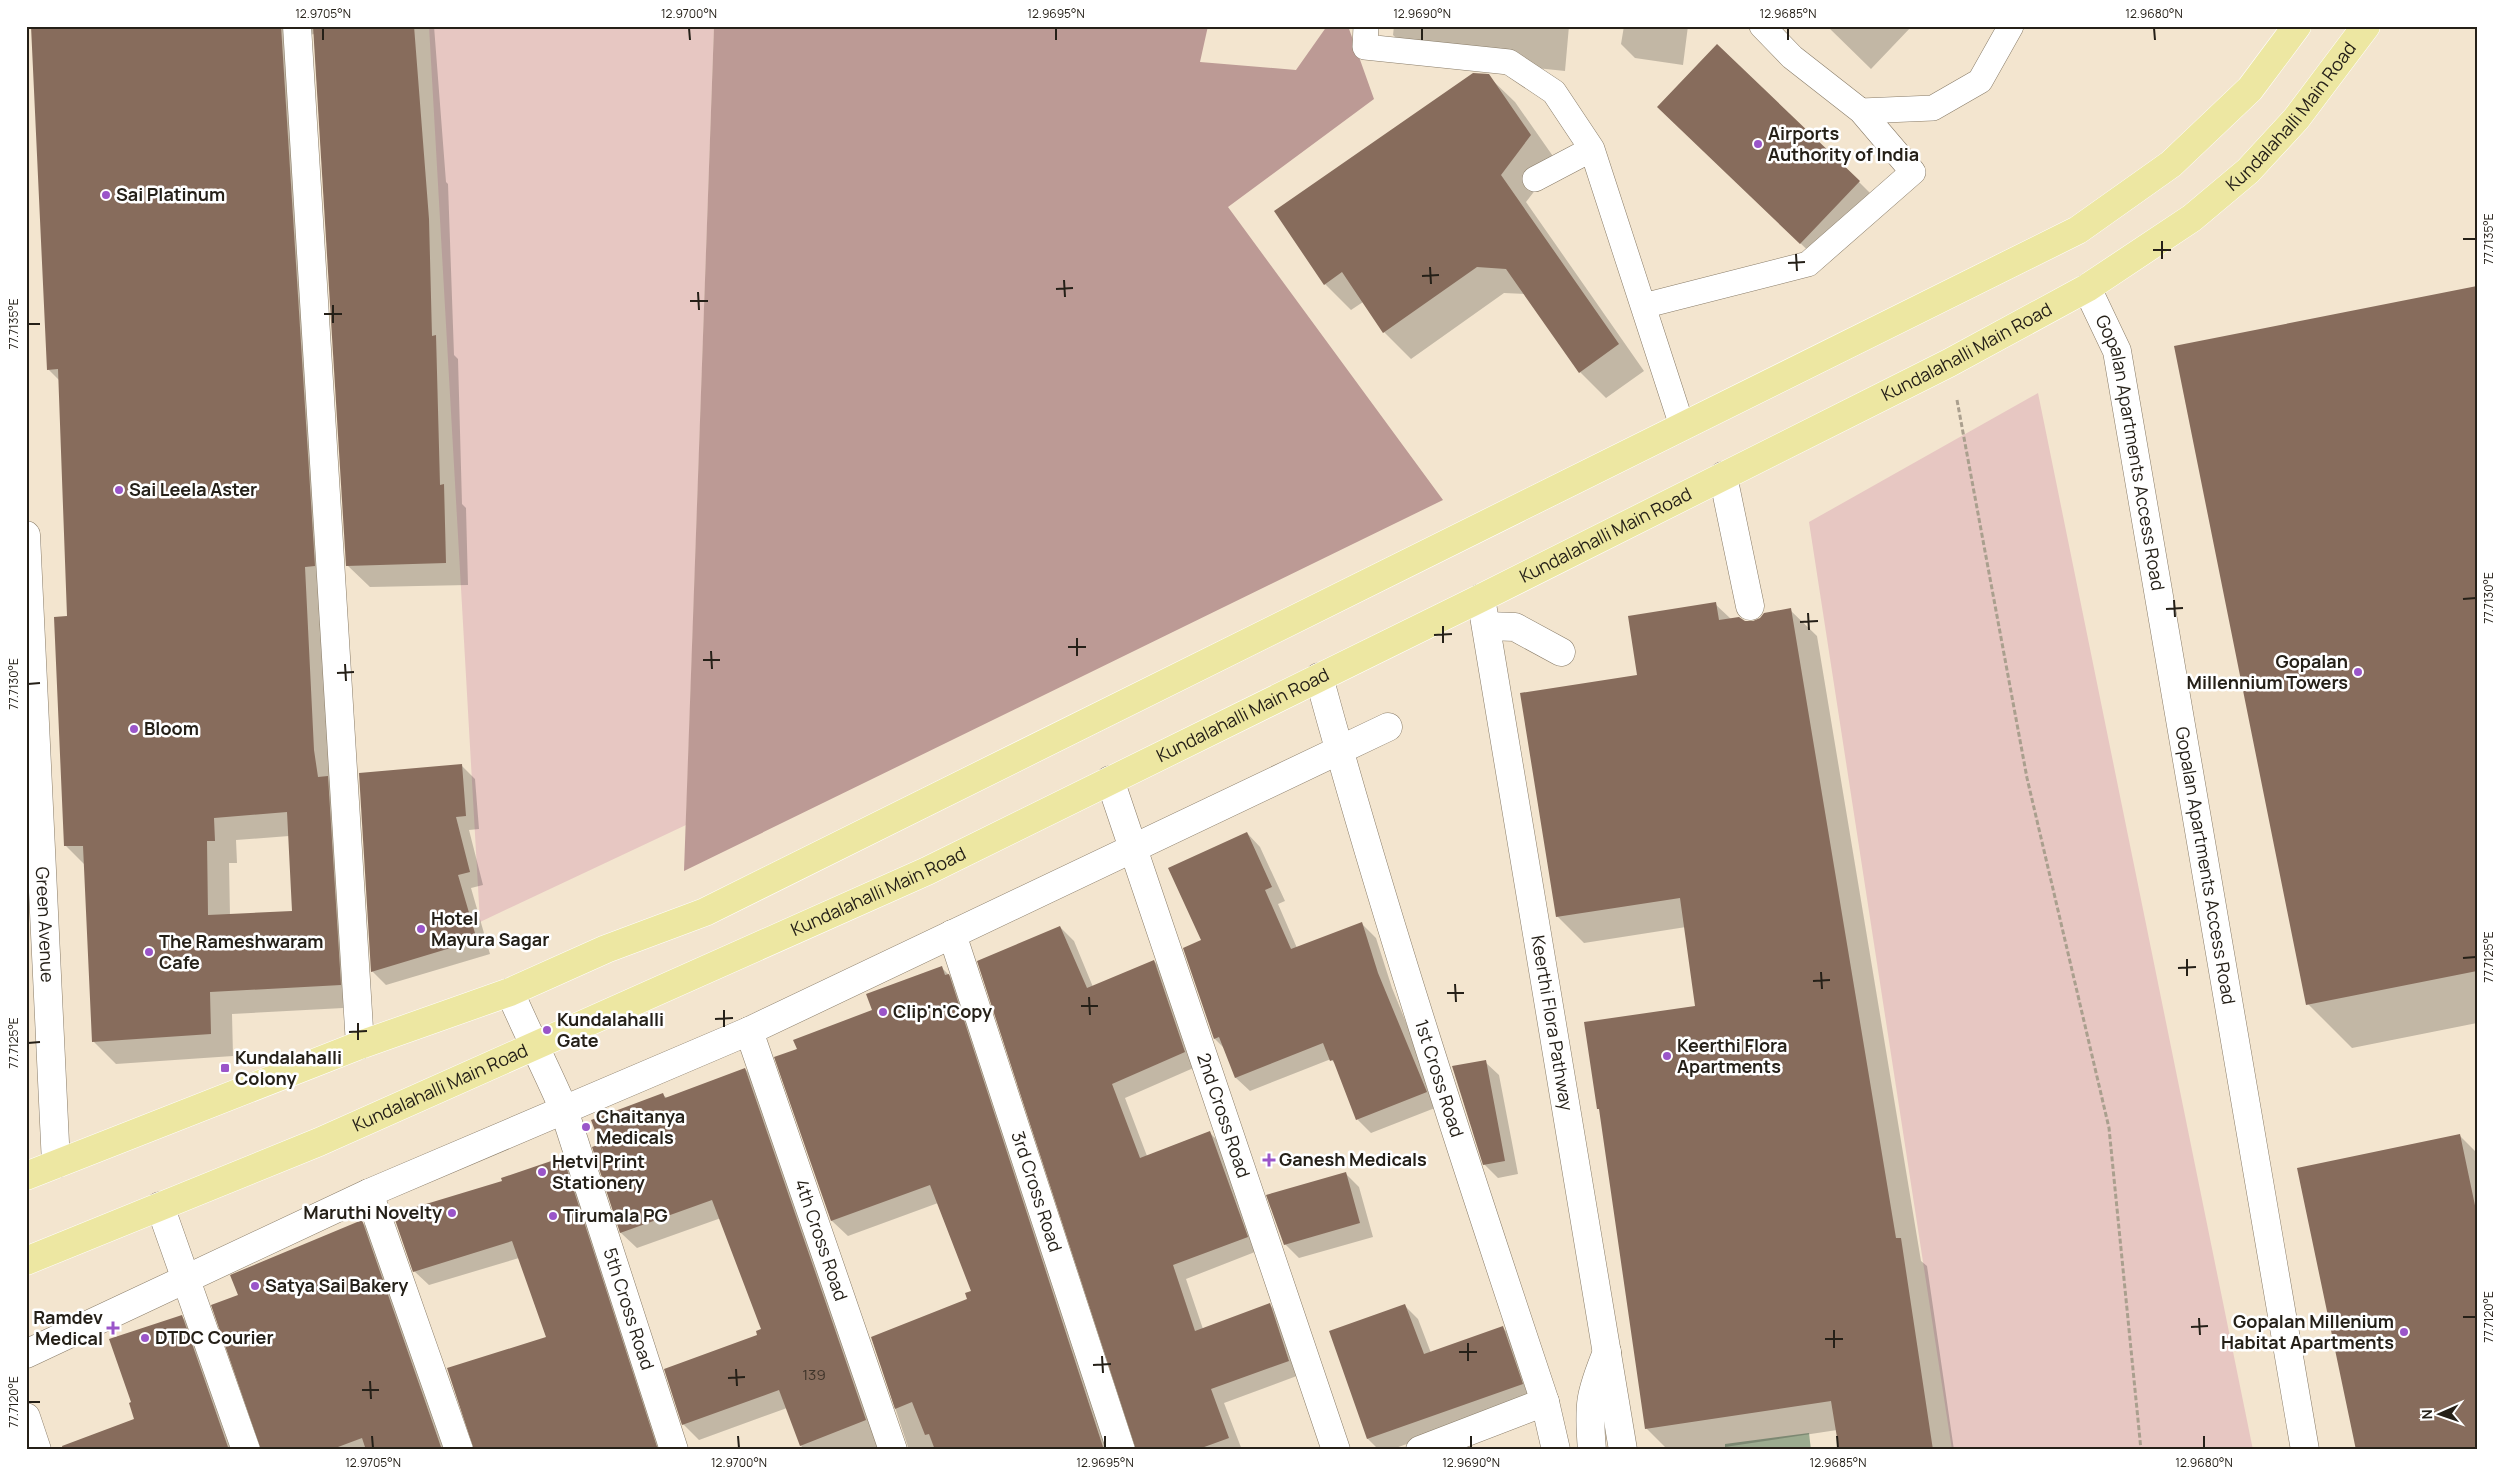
<svg xmlns="http://www.w3.org/2000/svg" width="2503" height="1476" font-family="Manrope,sans-serif">
	<style>
		.green { fill: #e7c7c2 }
		.forest { fill: #bc9a95 }
		.water { fill: #9cab8f }
		.shadow { fill: #0003; fill-rule: evenodd }
		.building { fill: #876c5c; fill-rule: evenodd }
		.lines { fill: none; stroke-linecap: round; stroke-linejoin: round }
		.service-casing { stroke: #887b67; stroke-width: 26 }
		.minor-casing { stroke: #887b67; stroke-width: 29 }
		.primary-casing { stroke: #fff; stroke-width: 29 }
		.path { stroke: #aa9f8e; stroke-width: 3; stroke-dasharray: 5 2.5; stroke-linecap: butt }
		.service { stroke: #fff; stroke-width: 25 }
		.minor { stroke: #fff; stroke-width: 28 }
		.primary { stroke: #ede7a2; stroke-width: 28 }
		.ticks { fill: none; stroke: #252018; stroke-width: 2 }
		.poi-dot { fill: #9a55c9; stroke: #fff; stroke-width: 2 }
		.labels { text-anchor: middle; stroke-width: 5; stroke-linejoin: round; paint-order: stroke }
		.number-label { font-size: 15px; fill: #3e3329 }
		.street-label { font-size: 18px; fill: #252018; stroke: #fff }
		.poi-label { font-size: 18px; font-weight: bold; fill: #252018; stroke: #fff; text-anchor: start }
		.neatline { fill: none; stroke: #252018; stroke-width: 2 }
		.ticks-label { font-size: 12px; text-anchor: middle; fill: #252018 }
	</style>
	<rect width="100%" height="100%" fill="#f3e5cf"/>
	<!-- green -->
	<path class="green" d="M429 26H714L686 825 480 922Z
		M2038 393 2253 1450H1952L1809 522Z"/>
	<!-- forest -->
	<path class="forest" d="M714 26H1208L1200 62 1296 70 1327 26H1348L1374 99 1228 207 1443 500 684 871Z"/>
	<!-- water -->
	<path class="water" d="M1809 1433 1811 1450H1725V1444Z"/>
	<!-- shadow -->
	<path class="shadow" d="M32 26H434L446 182 448 184 454 355 458 359 462 504 466 508 468 585 370 587 347 565 314 34 310 35 362 1007 232 1014 233 1056 116 1064 94 1042 85 865 66 846 68 617 60 381 48 369ZM289 836 293 912 230 915 229 863H237L236 840Z
		M1394 26H1569L1565 71 1413 55 1393 35Z
		M1624 26H1688L1683 65 1635 58 1621 44Z
		M1827 26H1912L1871 69Z
		M1488 76 1515 102 1557 162 1526 202 1644 371 1606 398 1580 372 1526 294 1504 293 1411 359 1384 332 1363 302 1351 310 1325 284Z
		M1679 127 1859 182 1879 202 1821 263Z
		M2477 287V1023L2352 1048 2308 1004Z
		M1715 604 1731 619 1753 623 1790 610 1817 636 1921 1261 1927 1266 1954 1450H1840L1837 1430 1705 1450H1668L1646 1428 1697 1007 1686 927 1584 943 1557 916 1638 676Z
		M461 765 475 779 479 829 469 830 483 885 471 888 490 954 386 985 372 971Z
		M1247 833 1260 847 1285 901 1278 904 1297 948 1362 924 1376 938 1392 988 1440 1106 1371 1133 1357 1119 1336 1065 1331 1059 1250 1091 1236 1078 1224 1048 1215 1039 1185 948 1202 941Z
		M1060 927 1074 941 1093 987 1154 961 1168 975 1198 1066 1125 1098 1147 1156 1209 1132 1223 1146 1260 1250 1186 1279 1203 1329 1270 1305 1283 1318 1302 1374 1224 1403 1242 1450H1142Z
		M941 967 957 983 1114 1450H909L872 1338 969 1300 972 1292 938 1203 848 1236 832 1221 776 1058 798 1049 874 1011Z
		M1485 1062 1499 1075 1518 1174 1498 1178 1484 1164Z
		M745 1069 761 1085 886 1450H803L787 1408 699 1440 683 1424 763 1330 721 1218 637 1248 621 1233 594 1148 602 1145 663 1095 667 1098Z
		M2459 1135 2477 1153V1450Z
		M562 1158 577 1173 667 1450H475L548 1338 519 1258 429 1285 414 1271 504 1182Z
		M1346 1174 1359 1187 1373 1237 1299 1258 1285 1244Z
		M362 1222 376 1236 451 1450H262L240 1296Z
		M1404 1305 1418 1319 1431 1353 1503 1328 1517 1342 1536 1398 1390 1450H1379L1368 1439 1331 1332Z
		M181 1316 196 1331 238 1450H147Z"/>
	<!-- building -->
	<path class="building" d="M31 26H281L315 566 305 567 314 750 318 777 328 776 341 985 210 992 211 1034 92 1042 83 846H64L54 617 67 616 58 369 47 370ZM287 812 292 911 208 915 207 841H215L214 818Z
		M313 26H414L429 219 432 336 436 335 440 485 444 484 446 563 346 566Z
		M1717 44 1860 181 1800 244 1657 107Z
		M1473 73 1489 74 1531 135 1501 175 1619 344 1579 373 1506 269 1477 267 1383 333 1342 272 1324 285 1274 211Z
		M2477 286V971L2306 1005 2174 346Z
		M1716 602 1719 620 1739 617 1745 621H1753L1760 618 1764 613 1791 608 1896 1238H1901L1933 1450H1839L1831 1401 1645 1429 1599 1109H1597L1584 1022 1695 1006 1680 898 1556 917 1520 693 1637 675 1628 616Z
		M462 764 466 816 456 817 470 872 458 875 477 940 371 972 359 773Z
		M1247 832 1272 887 1265 890 1291 949 1362 922 1378 973 1427 1092 1356 1120 1333 1060 1330 1061 1323 1043 1235 1078 1219 1037 1214 1039 1183 948 1201 940 1168 868Z
		M1060 926 1087 988 1154 960 1185 1052 1112 1084 1140 1158 1210 1131 1248 1237 1173 1265 1195 1331 1270 1303 1289 1361 1211 1389 1229 1438 1196 1450H1136L977 961Z
		M942 966 945 975 949 974 1104 1450H935L929 1434 925 1435 912 1402 895 1409 871 1337 967 1299 965 1293 971 1291 930 1185 831 1221 774 1057 797 1049 793 1040 872 1010 866 994Z
		M1486 1060 1505 1161 1483 1165 1452 1066Z
		M745 1068 866 1420 800 1446 779 1390 682 1425 664 1369 757 1335 756 1331 761 1329 712 1200 620 1233 592 1147 600 1144 591 1120 663 1093 665 1098Z
		M2460 1134 2477 1215V1450H2356L2297 1168Z
		M563 1157 658 1450H474L447 1368 546 1337 512 1241 413 1272 393 1214 502 1181 501 1178Z
		M1346 1172 1360 1223 1284 1245 1266 1195Z
		M362 1220 442 1450H366L362 1438 330 1450H261L211 1305 238 1295 230 1275Z
		M1405 1304 1424 1354 1503 1326 1523 1384 1367 1439 1329 1331Z
		M182 1315 229 1450H63L62 1446 134 1419 129 1403 131 1402 109 1339Z"/>
	<g class="lines">
		<!-- service casing -->
		<g class="service-casing">
			<path id="service" d="M1366 26 1365 47 1509 62 1554 92 1592 149
				M1762 26 1792 57 1861 111 1933 108 1980 81 2011 26
				M1535 179 1592 149 1643 306 1808 264 1913 172 1861 111
				M1643 306 1682 426"/>
		</g>
		<!-- minor casing -->
		<g class="minor-casing">
			<g id="minor">
				<path d="M297 26 360 1045"/>
				<path id="s1" d="M2087 288 2117 351 2305 1450"/>
				<path d="M1723 476 1750 606"/>
				<path id="s2" d="M26 535 56 1164"/>
				<path id="s3" d="M1481 598 1623 1450"/>
				<path d="M1487 626 1515 627 1561 652"/>
				<path id="s4" d="M1319 677C1386 922 1465 1162 1545 1402L1556 1450"/>
				<path id="s5" d="M1110 780 1336 1450"/>
				<path id="s6" d="M952 934 1121 1450"/>
				<path id="s7" d="M510 992C527 1032 547 1070 564 1110L674 1450"/>
				<path id="s8" d="M749 1031 893 1450"/>
				<path d="M369 1193 459 1450"/>
				<path d="M160 1206 246 1450"/>
				<path d="M26 1354 369 1193 749 1031 1388 727"/>
				<path d="M26 1417 37 1450"/>
				<path d="M1420 1450 1545 1402"/>
				<path d="M1592 1450C1588 1404 1590 1394 1607 1352"/>
			</g>
		</g>
		<!-- primary casing -->
		<g class="primary-casing">
			<g id="primary">
				<path d="M26 1176 360 1045 510 992 606 949 705 912 2078 230 2171 164 2250 89 2297 26"/>
				<path id="s9" d="M26 1261 319 1142 927 871 1481 598 1949 363 2087 288 2192 218 2248 171 2296 119 2366 26"/>
			</g>
		</g>
		<!-- path -->
		<path class="path" d="M1957 400 2027 778 2109 1128 2141 1450"/>
		<!-- service -->
		<use href="#service" class="service"/>
		<!-- minor -->
		<use href="#minor" class="minor"/>
		<!-- primary -->
		<use href="#primary" class="primary"/>
	</g>
	<!-- ticks -->
	<path class="ticks" d="M323 28V40M689 28 690 40M1056 28V40M1422 28V40M1788 28V40M2154 28 2155 40M2463 239H2476M2162 241V259M2153 250H2171M1796 254 1797 271M1788 263 1805 262M1430 267 1431 284M1422 276 1439 275M1064 280 1065 297M1056 289 1073 288M698 292 699 310M690 301H708M333 305V323M324 314H342M28 324H40M2463 599 2476 598M2174 600 2175 617M2166 609 2183 608M1808 613 1809 630M1800 622 1818 621M1443 626V643M1434 635 1452 634M1077 638V656M1068 647H1086M711 651 712 669M703 660H720M345 664 346 681M337 673 354 672M28 684 40 683M2463 958 2476 957M2187 959V976M2178 968 2196 967M1821 972 1822 989M1813 981 1830 980M1455 984 1456 1002M1447 993H1464M1089 997 1090 1015M1081 1006H1098M724 1010V1027M715 1019 733 1018M358 1023V1040M349 1032 367 1031M28 1043 40 1042M2463 1317H2476M2199 1318 2200 1335M2191 1327 2208 1326M1834 1330V1348M1825 1339H1843M1468 1343V1361M1459 1352H1477M1102 1356 1103 1373M1093 1365 1111 1364M736 1369 737 1386M728 1378 745 1377M370 1381 371 1399M362 1390H379M28 1402H40M372 1436 373 1448M738 1436 739 1448M1105 1436V1448M1471 1436V1448M1837 1436 1838 1448M2204 1436V1448"/>
	<!-- markers -->
	<g class="poi-dot">
		<circle cx="1758" cy="144" r="5"/>
		<circle cx="106" cy="195" r="5"/>
		<circle cx="119" cy="490" r="5"/>
		<circle cx="2358" cy="672" r="5"/>
		<circle cx="134" cy="729" r="5"/>
		<circle cx="421" cy="929" r="5"/>
		<circle cx="149" cy="952" r="5"/>
		<circle cx="883" cy="1012" r="5"/>
		<circle cx="547" cy="1030" r="5"/>
		<circle cx="1667" cy="1056" r="5"/>
		<rect x="220" y="1063" width="10" height="10" rx="2.5"/>
		<circle cx="586" cy="1127" r="5"/>
		<path d="M1266.5 1152.5h5v5h5v5h-5v5h-5v-5h-5v-5h5z"/>
		<circle cx="542" cy="1172" r="5"/>
		<circle cx="452" cy="1213" r="5"/>
		<circle cx="553" cy="1216" r="5"/>
		<circle cx="255" cy="1286" r="5"/>
		<path d="M110.5 1320.5h5v5h5v5h-5v5h-5v-5h-5v-5h5z"/>
		<circle cx="2404" cy="1332" r="5"/>
		<circle cx="145" cy="1338" r="5"/>
	</g>
	<g class="labels">
		<!-- number labels -->
		<g class="number-label">
			<text x="814" y="1380">139</text>
		</g>
		<!-- street labels -->
		<g class="street-label">
			<text dy="6" stroke="none"><textPath href="#s9" startOffset="2549">Kundalahalli Main Road</textPath></text>
			<text dy="6" stroke="none"><textPath href="#s9" startOffset="2144">Kundalahalli Main Road</textPath></text>
			<text dy="6" stroke="none"><textPath href="#s1" startOffset="172">Gopalan Apartments Access Road</textPath></text>
			<text dy="6" stroke="none"><textPath href="#s9" startOffset="1739">Kundalahalli Main Road</textPath></text>
			<text dy="6" stroke="none"><textPath href="#s9" startOffset="1334">Kundalahalli Main Road</textPath></text>
			<text dy="6" stroke="none"><textPath href="#s1" startOffset="592">Gopalan Apartments Access Road</textPath></text>
			<text dy="6" stroke="none"><textPath href="#s9" startOffset="929">Kundalahalli Main Road</textPath></text>
			<text dy="6" stroke="none"><textPath href="#s2" startOffset="390">Green Avenue</textPath></text>
			<text dy="6" stroke="none"><textPath href="#s3" startOffset="431">Keerthi Flora Pathway</textPath></text>
			<text dy="6" stroke="none"><textPath href="#s4" startOffset="419">1st Cross Road</textPath></text>
			<text dy="6" stroke="none"><textPath href="#s9" startOffset="449">Kundalahalli Main Road</textPath></text>
			<text dy="6" stroke="none"><textPath href="#s5" startOffset="354">2nd Cross Road</textPath></text>
			<text dy="6" stroke="none"><textPath href="#s6" startOffset="271">3rd Cross Road</textPath></text>
			<text dy="6" stroke="none"><textPath href="#s8" startOffset="221">4th Cross Road</textPath></text>
			<text dy="6" stroke="none"><textPath href="#s7" startOffset="339">5th Cross Road</textPath></text>
		</g>
		<!-- poi labels -->
		<g class="poi-label">
			<text x="1768" y="140">Airports<tspan x="1768" dy="21">Authority of India</tspan></text>
			<text x="116" y="201">Sai Platinum</text>
			<text x="129" y="496">Sai Leela Aster</text>
			<text x="2348" y="668" text-anchor="end">Gopalan<tspan x="2348" dy="21">Millennium Towers</tspan></text>
			<text x="144" y="735">Bloom</text>
			<text x="431" y="925">Hotel<tspan x="431" dy="21">Mayura Sagar</tspan></text>
			<text x="159" y="948">The Rameshwaram<tspan x="159" dy="21">Cafe</tspan></text>
			<text x="893" y="1018">Clip'n'Copy</text>
			<text x="557" y="1026">Kundalahalli<tspan x="557" dy="21">Gate</tspan></text>
			<text x="1677" y="1052">Keerthi Flora<tspan x="1677" dy="21">Apartments</tspan></text>
			<text x="235" y="1064">Kundalahalli<tspan x="235" dy="21">Colony</tspan></text>
			<text x="596" y="1123">Chaitanya<tspan x="596" dy="21">Medicals</tspan></text>
			<text x="1279" y="1166">Ganesh Medicals</text>
			<text x="552" y="1168">Hetvi Print<tspan x="552" dy="21">Stationery</tspan></text>
			<text x="442" y="1219" text-anchor="end">Maruthi Novelty</text>
			<text x="563" y="1222">Tirumala PG</text>
			<text x="265" y="1292">Satya Sai Bakery</text>
			<text x="103" y="1324" text-anchor="end">Ramdev<tspan x="103" dy="21">Medical</tspan></text>
			<text x="2394" y="1328" text-anchor="end">Gopalan Millenium<tspan x="2394" dy="21">Habitat Apartments</tspan></text>
			<text x="155" y="1344">DTDC Courier</text>
		</g>
	</g>
	<!-- border -->
	<rect width="2503" height="1476" fill="none" stroke="#ffffff" stroke-width="55"/>
	<!-- north arrow -->
	<g transform="translate(2440 1414) rotate(268)" stroke="#ffffff" stroke-width="4" paint-order="stroke">
	<path d="M0-4L9 19L0 12L-9 19Z" fill="#252018"/>
	<text y="-8" font-size="14" font-weight="bold" text-anchor="middle" fill="#252018">N</text>
	</g>
	<rect x="28" y="28" width="2448" height="1420" class="neatline"/>
	<g class="ticks-label">
		<text x="323" y="18">12.9705°N</text>
		<text x="689" y="18">12.9700°N</text>
		<text x="1056" y="18">12.9695°N</text>
		<text x="1422" y="18">12.9690°N</text>
		<text x="1788" y="18">12.9685°N</text>
		<text x="2154" y="18">12.9680°N</text>
		<text transform="translate(2489 239) rotate(-90)" y="4">77.7135°E</text>
		<text transform="translate(14 324) rotate(-90)" y="4">77.7135°E</text>
		<text transform="translate(2489 598) rotate(-90)" y="4">77.7130°E</text>
		<text transform="translate(14 684) rotate(-90)" y="4">77.7130°E</text>
		<text transform="translate(2489 957) rotate(-90)" y="4">77.7125°E</text>
		<text transform="translate(14 1043) rotate(-90)" y="4">77.7125°E</text>
		<text transform="translate(2489 1317) rotate(-90)" y="4">77.7120°E</text>
		<text transform="translate(14 1402) rotate(-90)" y="4">77.7120°E</text>
		<text x="373" y="1467">12.9705°N</text>
		<text x="739" y="1467">12.9700°N</text>
		<text x="1105" y="1467">12.9695°N</text>
		<text x="1471" y="1467">12.9690°N</text>
		<text x="1838" y="1467">12.9685°N</text>
		<text x="2204" y="1467">12.9680°N</text>
	</g>
</svg>
